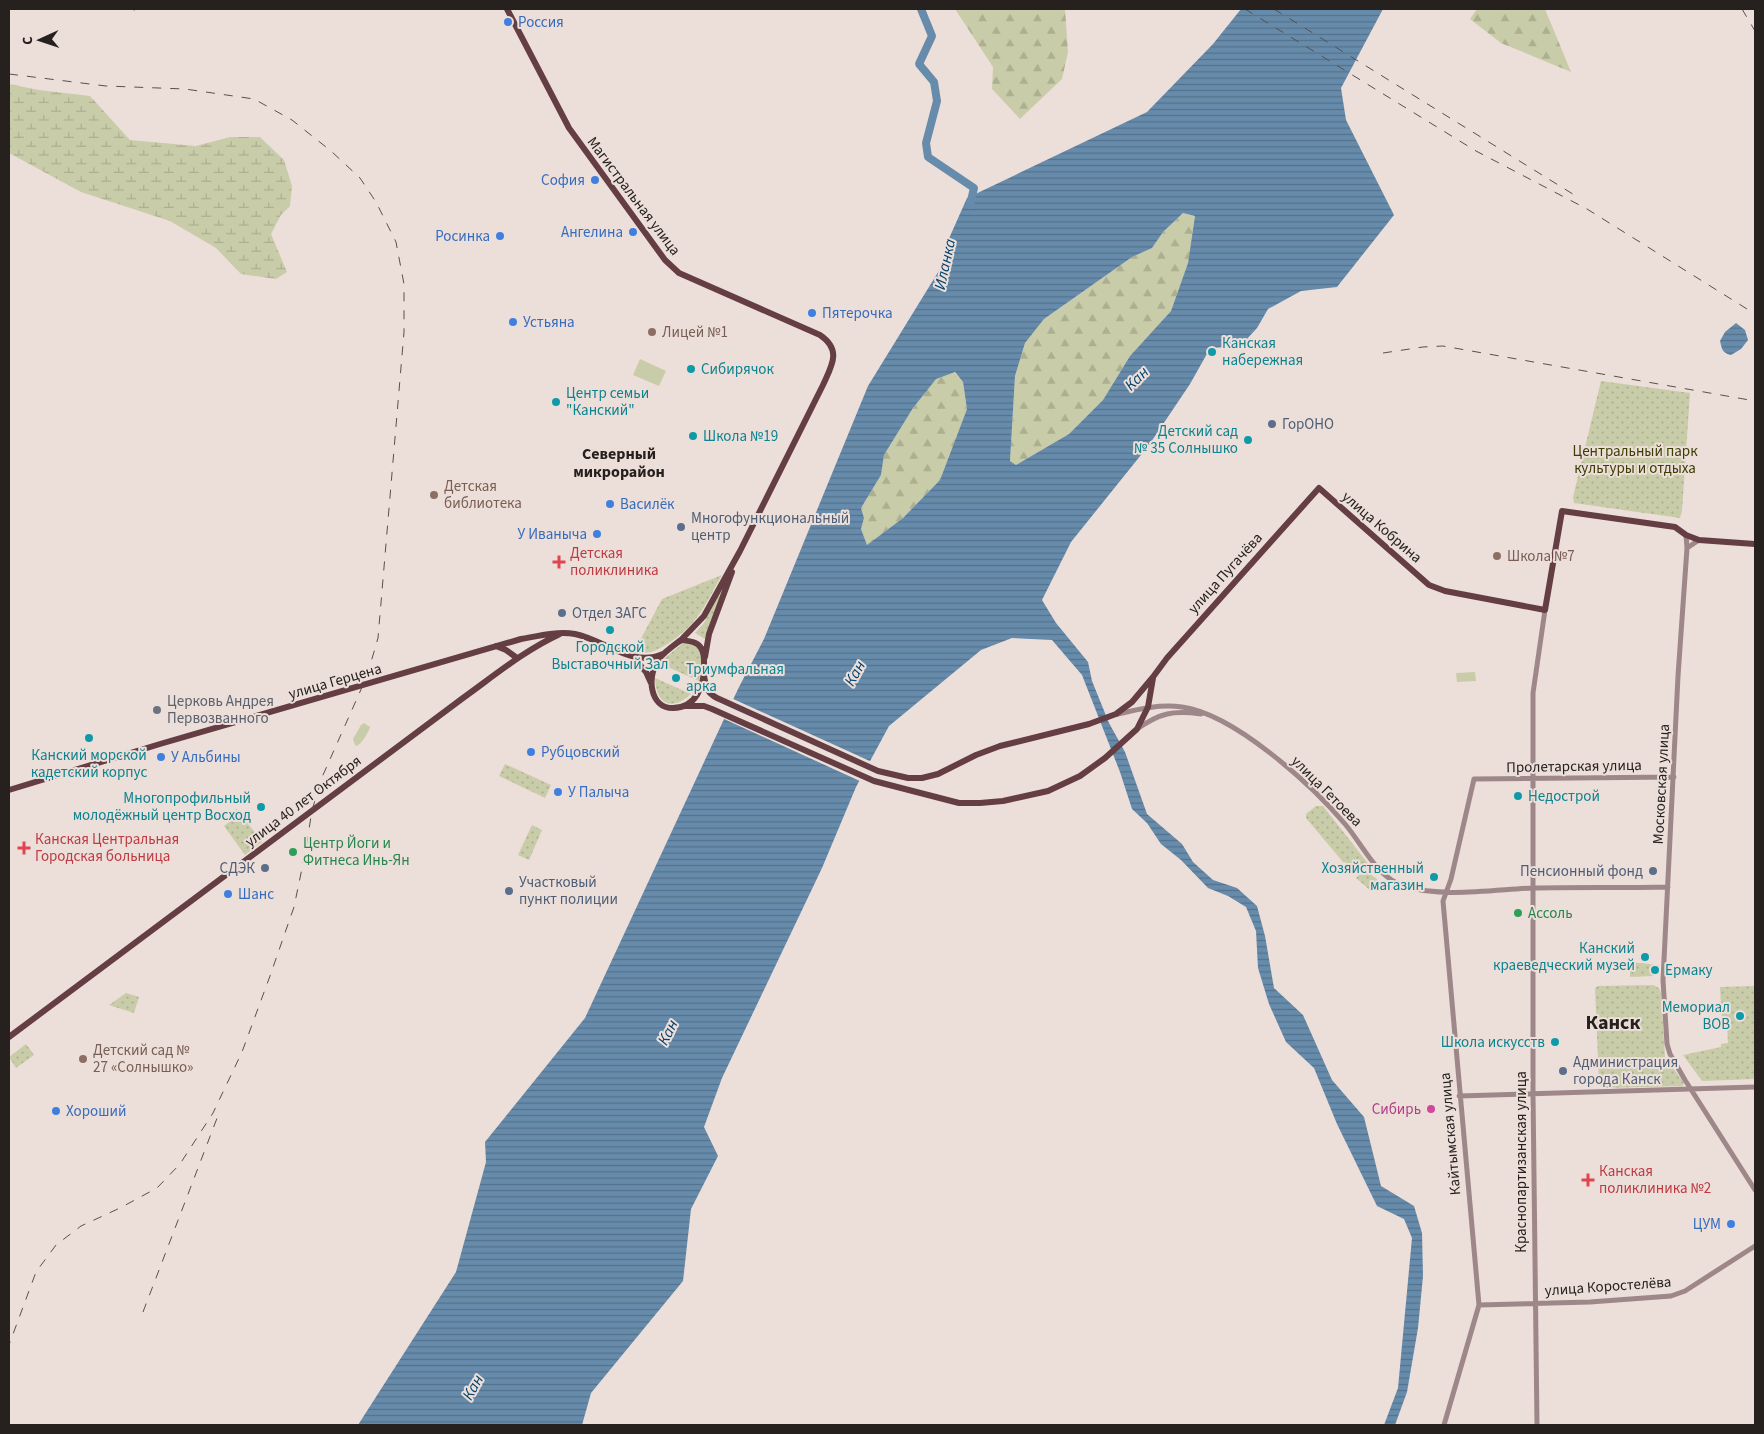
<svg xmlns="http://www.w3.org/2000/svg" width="1764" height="1434" font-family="'Source Sans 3',sans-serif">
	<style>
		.grass { fill: url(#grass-dots) }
		.forest { fill: url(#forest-firs) }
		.wetland { fill: url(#wetland-marsh) }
		.pitch { fill: #c9cca8 }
		.water { fill: url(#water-rules); fill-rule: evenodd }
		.pier { fill: #ecded9 }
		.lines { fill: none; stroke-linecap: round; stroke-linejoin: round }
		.river { stroke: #668bab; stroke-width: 8 }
		.minor { stroke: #9e8789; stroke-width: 5 }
		.major { stroke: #643e42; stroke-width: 6 }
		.rail { stroke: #58504e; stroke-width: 1; stroke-dasharray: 9 9; stroke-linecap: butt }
		.shop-dot { fill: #3f7fe0; stroke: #ecded9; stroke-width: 2 }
		.education-dot { fill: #8d6e63; stroke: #ecded9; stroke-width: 2 }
		.culture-dot { fill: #0f9aa8; stroke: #ecded9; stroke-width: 2 }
		.service-dot { fill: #5c6f8a; stroke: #ecded9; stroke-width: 2 }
		.health-dot { fill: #e0444e; stroke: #ecded9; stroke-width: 2 }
		.worship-dot { fill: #6b7280; stroke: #ecded9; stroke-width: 2 }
		.leisure-dot { fill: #2e9e5b; stroke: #ecded9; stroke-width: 2 }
		.hotel-dot { fill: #d1479c; stroke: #ecded9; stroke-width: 2 }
		.labels { text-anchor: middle; stroke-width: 4; stroke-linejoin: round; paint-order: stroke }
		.shop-label { font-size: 15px; fill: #366cbe; stroke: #ecded9; text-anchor: start }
		.street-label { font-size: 15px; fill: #26211f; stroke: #ecded9 }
		.education-label { font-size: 15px; fill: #785e54; stroke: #ecded9; text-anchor: start }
		.culture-label { font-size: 15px; fill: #0d838f; stroke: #ecded9; text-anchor: start }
		.service-label { font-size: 15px; fill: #4e5e75; stroke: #ecded9; text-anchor: start }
		.park-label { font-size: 15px; fill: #3c3d02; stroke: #ecded9 }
		.health-label { font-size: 15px; fill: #be3a42; stroke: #ecded9; text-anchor: start }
		.worship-label { font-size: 15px; fill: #5b616d; stroke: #ecded9; text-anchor: start }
		.leisure-label { font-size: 15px; fill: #27864d; stroke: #ecded9; text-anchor: start }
		.hotel-label { font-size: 15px; fill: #b23c85; stroke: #ecded9; text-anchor: end }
		.water-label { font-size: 16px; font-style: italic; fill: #03436e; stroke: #ecded9 }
		.neighbourhood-label { font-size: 16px; font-weight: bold; fill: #26211f; stroke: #ecded9 }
		.district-label { font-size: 20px; font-weight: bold; fill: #26211f; stroke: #ecded9 }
	</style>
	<defs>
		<pattern id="grass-dots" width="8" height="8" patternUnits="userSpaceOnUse" patternTransform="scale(1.25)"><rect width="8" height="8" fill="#c9cca8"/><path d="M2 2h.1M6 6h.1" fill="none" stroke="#acaf90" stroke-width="1.8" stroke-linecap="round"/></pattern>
		<pattern id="forest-firs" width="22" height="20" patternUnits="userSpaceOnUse" patternTransform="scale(1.25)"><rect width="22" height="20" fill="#c9cca8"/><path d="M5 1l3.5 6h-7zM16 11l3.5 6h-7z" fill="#acaf90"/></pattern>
		<pattern id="wetland-marsh" width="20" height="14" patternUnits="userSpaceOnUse" patternTransform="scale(1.25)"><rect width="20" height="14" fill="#c9cca8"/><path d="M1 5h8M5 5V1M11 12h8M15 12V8" fill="none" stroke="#acaf90"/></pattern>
		<pattern id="water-rules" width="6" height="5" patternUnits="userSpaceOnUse" patternTransform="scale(1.25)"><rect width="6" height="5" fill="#668bab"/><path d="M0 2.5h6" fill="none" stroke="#54718b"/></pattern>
	</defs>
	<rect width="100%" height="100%" fill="#ecded9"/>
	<!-- grass -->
	<path class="grass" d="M1601 381 1690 393 1682 511 1680 518 1574 503 1573 497Z
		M733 567 705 639 695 633 704 623Z
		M722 575C713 590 705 609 693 622 683 634 652 660 637 651L636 648 662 599Z
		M682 644C706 641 703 665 699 681L659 663Z
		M655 678 691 694C671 712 656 704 655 678Z
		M505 764 551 785 545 798 499 776Z
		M1316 806H1323L1370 866 1367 869 1350 871 1349 868 1354 864 1343 862 1306 818V814Z
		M237 809 262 842 245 855 224 826 233 819 230 814Z
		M532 825 542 830 529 860 518 855Z
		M1370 874 1377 879V887L1371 891 1356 878 1359 875Z
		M1630 962 1659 965 1658 972 1653 976 1630 977Z
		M1653 985 1659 988 1661 993 1665 1057 1684 1083 1682 1086 1603 1088 1599 1084 1595 988 1598 986Z
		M1755 986V1079L1702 1081 1683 1055 1721 1047V1044L1728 1043 1727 1025 1722 1026 1720 987Z
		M126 993 139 997 134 1013 109 1005Z
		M26 1044 34 1055 16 1068 9 1057Z"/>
	<!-- forest -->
	<path class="forest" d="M955 9H1065L1068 52 1062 79 1020 119 992 89 993 67Z
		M1477 9H1545L1571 72 1501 43 1470 19Z
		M1183 213 1195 216 1188 263 1171 311 1130 356 1103 400 1069 434 1016 465 1010 461 1015 376 1025 343 1044 319 1132 257 1152 248 1163 232Z
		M954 372 963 382 967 409 940 480 903 518 867 545 861 529 864 518 861 508 881 475 884 455 913 408 936 378Z"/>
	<!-- wetland -->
	<path class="wetland" d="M9 84 39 90 90 96 130 140 196 146 230 137H260L284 160 292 186 290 206 281 215 271 234 287 272 276 279 241 274 216 248 170 221 81 192 9 153Z"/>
	<!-- pitch -->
	<path class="pitch" d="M640 359 666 371 659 386 633 375Z
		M1475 672 1476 681 1457 682 1456 673Z
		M364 723 370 727C368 733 363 742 357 746L355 745 353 739 361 725Z"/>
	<!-- water -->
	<path class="water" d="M1241 9H1383L1341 88 1346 120 1394 215 1337 287 1301 291 1268 309 1257 328 1246 340 1236 346 1212 348 1208 352 1190 384 1149 445 1071 542 1042 600 1056 623 1088 662 1092 681 1109 723 1125 752 1147 814 1182 844 1193 862 1213 880 1237 888 1257 906 1265 936 1274 988 1303 1015 1332 1080 1364 1117 1381 1186 1414 1206 1422 1233 1423 1276 1418 1328 1407 1392 1395 1425H1384L1398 1388 1412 1238 1404 1219 1377 1206 1337 1124 1314 1068 1286 1042 1269 1004 1258 968 1256 931 1246 907 1228 896 1208 888 1181 860 1161 844 1147 823 1132 809 1120 772 1082 675 1052 640 1012 638 981 650 889 726 856 787 822 868 722 1078 704 1127 718 1156 691 1209 683 1281 591 1393 582 1425H358L456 1272 486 1162 485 1142 585 1018 738 689 764 639 868 386 940 269 947 243 967 198 1147 112 1213 44ZM1183 213 1195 216 1188 263 1171 311 1130 356 1103 400 1069 434 1016 465 1010 461 1015 376 1025 343 1044 319 1132 257 1152 248 1163 232ZM955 372 963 382 967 409 940 480 903 518 867 545 861 529 864 518 861 508 881 475 884 455 913 408 936 379Z
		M1736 323 1745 330 1748 340 1741 349 1731 355C1722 353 1722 349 1720 341L1725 332Z"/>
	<!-- pier -->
	<path class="pier" d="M731 698 872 762 862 782 722 718Z"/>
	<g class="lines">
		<!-- river -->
		<path class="river" d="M921 9 932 36 919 64 934 82 937 101 926 143 928 157 974 188 970 205"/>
		<!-- minor -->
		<path class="minor" d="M1686 535 1687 548 1678 676 1663 980 1667 1044 1670 1054 1685 1080 1755 1190
			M1687 548 1699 540
			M1118 714C1139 709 1160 704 1182 707 1234 714 1311 784 1345 824 1363 845 1376 877 1404 886 1441 898 1492 890 1532 888 1577 887 1622 888 1668 887
			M1137 729C1160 713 1173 710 1201 714
			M1459 1096 1755 1087
			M1479 1305 1590 1302 1671 1296 1685 1291 1755 1246
			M1444 1425 1479 1305 1443 901 1451 879 1474 779 1674 777
			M1537 1425 1533 1093V693L1545 610"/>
		<!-- major -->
		<path class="major" d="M507 9 569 128 665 260 679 273 820 335C842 350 832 365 823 385L740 551 704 616 681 640
			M681 640C688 641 697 641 701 648 705 654 704 661 704 667 704 686 696 708 673 708 649 708 647 676 658 660 664 652 673 646 681 640Z
			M496 646 506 650 517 658
			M705 657 709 634 732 572
			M634 658 646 672 651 683
			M704 676C706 687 707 693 717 698L878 771 908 778H922L938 774 976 755 1000 746 1089 724 1116 714 1132 702 1153 677 1167 658 1319 488 1429 585 1445 591 1545 610 1562 511 1675 527 1686 535 1699 540 1755 544
			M685 706H704L712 709 874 781 959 803H980L1003 801 1048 791 1080 776 1105 758 1137 729 1148 707 1153 678
			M9 790 160 744 521 639C538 636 557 631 575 634 605 640 632 668 663 654
			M9 1037 463 698C495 675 525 650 560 634"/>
		<!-- rail -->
		<path class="rail" d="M131 9 135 10
			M1245 9 1476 151 1587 209 1755 314
			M1274 9 1576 196
			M1742 9 1755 31
			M9 74 106 86 185 89 254 99 292 120 331 151 360 178 376 202 396 242 404 284V332L378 638 367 676 323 775 312 810 306 849 294 907 270 976 242 1052 213 1113 180 1164 157 1188 120 1208 81 1226 56 1245 36 1272 9 1345
			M1383 353 1423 347 1443 346 1755 401
			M143 1312 219 1113"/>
	</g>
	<!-- markers -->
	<g class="shop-dot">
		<circle cx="508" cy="22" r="5"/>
		<circle cx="595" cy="180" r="5"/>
		<circle cx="633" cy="232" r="5"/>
		<circle cx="500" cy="236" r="5"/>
		<circle cx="812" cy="313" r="5"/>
		<circle cx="513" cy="322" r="5"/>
		<circle cx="610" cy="504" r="5"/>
		<circle cx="597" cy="534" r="5"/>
		<circle cx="531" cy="752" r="5"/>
		<circle cx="161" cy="757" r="5"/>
		<circle cx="558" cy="792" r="5"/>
		<circle cx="228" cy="894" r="5"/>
		<circle cx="56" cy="1111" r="5"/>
		<circle cx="1731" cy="1224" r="5"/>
	</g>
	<g class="education-dot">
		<circle cx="652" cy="332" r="5"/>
		<circle cx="434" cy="495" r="5"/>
		<circle cx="1497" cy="556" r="5"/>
		<circle cx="83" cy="1059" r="5"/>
	</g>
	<g class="culture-dot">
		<circle cx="1212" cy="352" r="5"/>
		<circle cx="691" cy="369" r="5"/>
		<circle cx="556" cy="402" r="5"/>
		<circle cx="693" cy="436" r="5"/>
		<circle cx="1248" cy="440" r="5"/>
		<circle cx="610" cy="630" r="5"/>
		<circle cx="676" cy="678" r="5"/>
		<circle cx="89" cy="738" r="5"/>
		<circle cx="1518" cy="796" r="5"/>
		<circle cx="261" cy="807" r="5"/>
		<circle cx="1434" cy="877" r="5"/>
		<circle cx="1645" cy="957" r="5"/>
		<circle cx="1655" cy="970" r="5"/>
		<circle cx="1740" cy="1016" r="5"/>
		<circle cx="1555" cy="1042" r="5"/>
	</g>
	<g class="service-dot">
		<circle cx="1272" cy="424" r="5"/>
		<circle cx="681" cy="527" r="5"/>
		<circle cx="562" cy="613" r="5"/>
		<circle cx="265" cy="868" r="5"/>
		<circle cx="1653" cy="871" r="5"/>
		<circle cx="509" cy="891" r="5"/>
		<circle cx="1563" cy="1071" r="5"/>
	</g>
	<g class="health-dot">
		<path d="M556.5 554.5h5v5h5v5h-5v5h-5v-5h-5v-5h5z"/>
		<path d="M21.5 840.5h5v5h5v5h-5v5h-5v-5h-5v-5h5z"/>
		<path d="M1585.5 1172.5h5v5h5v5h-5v5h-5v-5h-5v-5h5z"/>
	</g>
	<circle class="worship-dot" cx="157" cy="710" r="5"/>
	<g class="leisure-dot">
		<circle cx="293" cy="852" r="5"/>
		<circle cx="1518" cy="913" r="5"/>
	</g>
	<circle class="hotel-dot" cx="1431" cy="1109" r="5"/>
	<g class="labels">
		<!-- shop labels -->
		<g class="shop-label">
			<text x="518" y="27">Россия</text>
			<text x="585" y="185" text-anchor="end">София</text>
			<text x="623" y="237" text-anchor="end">Ангелина</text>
			<text x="490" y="241" text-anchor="end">Росинка</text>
			<text x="822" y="318">Пятерочка</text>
			<text x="523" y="327">Устьяна</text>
			<text x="620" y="509">Василёк</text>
			<text x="587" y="539" text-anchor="end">У Иваныча</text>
			<text x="541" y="757">Рубцовский</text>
			<text x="171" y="762">У Альбины</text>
			<text x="568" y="797">У Палыча</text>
			<text x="238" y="899">Шанс</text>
			<text x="66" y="1116">Хороший</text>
			<text x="1721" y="1229" text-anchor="end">ЦУМ</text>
		</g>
		<!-- street labels -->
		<g class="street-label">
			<text transform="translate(634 196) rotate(53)" y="5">Магистральная улица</text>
			<text transform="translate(1382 527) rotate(41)" y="5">улица Кобрина</text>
			<text transform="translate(1225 573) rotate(-48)" y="5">улица Пугачёва</text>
			<text transform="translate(335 681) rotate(-16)" y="5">улица Герцена</text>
			<text transform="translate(1574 766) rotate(-1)" y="5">Пролетарская улица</text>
			<text transform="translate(1661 784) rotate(-87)" y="5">Московская улица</text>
			<text transform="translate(1327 791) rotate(45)" y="5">улица Гетоева</text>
			<text transform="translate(303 801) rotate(-37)" y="5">улица 40 лет Октября</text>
			<text transform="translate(1450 1134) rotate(-95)" y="5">Кайтымская улица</text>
			<text transform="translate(1521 1162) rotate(-90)" y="5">Краснопартизанская улица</text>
			<text transform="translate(1608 1286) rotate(-4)" y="5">улица Коростелёва</text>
		</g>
		<!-- education labels -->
		<g class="education-label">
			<text x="662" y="337">Лицей №1</text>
			<text x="444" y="491">Детская<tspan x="444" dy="17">библиотека</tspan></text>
			<text x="1507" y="561">Школа №7</text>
			<text x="93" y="1055">Детский сад №<tspan x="93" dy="17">27 «Солнышко»</tspan></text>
		</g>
		<!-- culture labels -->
		<g class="culture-label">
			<text x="1222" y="348">Канская<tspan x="1222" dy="17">набережная</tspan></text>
			<text x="701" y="374">Сибирячок</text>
			<text x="566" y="398">Центр семьи<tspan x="566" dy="17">"Канский"</tspan></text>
			<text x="1238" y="436" text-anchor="end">Детский сад<tspan x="1238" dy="17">№ 35 Солнышко</tspan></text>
			<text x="703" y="441">Школа №19</text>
			<text x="610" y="652" text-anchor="middle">Городской<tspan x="610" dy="17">Выставочный Зал</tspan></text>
			<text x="686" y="674">Триумфальная<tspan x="686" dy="17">арка</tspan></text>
			<text x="89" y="760" text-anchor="middle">Канский морской<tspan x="89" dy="17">кадетский корпус</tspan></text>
			<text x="1528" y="801">Недострой</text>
			<text x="251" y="803" text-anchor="end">Многопрофильный<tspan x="251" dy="17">молодёжный центр Восход</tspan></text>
			<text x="1424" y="873" text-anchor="end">Хозяйственный<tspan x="1424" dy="17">магазин</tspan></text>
			<text x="1635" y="953" text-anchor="end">Канский<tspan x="1635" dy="17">краеведческий музей</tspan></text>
			<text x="1665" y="975">Ермаку</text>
			<text x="1730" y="1012" text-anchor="end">Мемориал<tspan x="1730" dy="17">ВОВ</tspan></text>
			<text x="1545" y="1047" text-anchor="end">Школа искусств</text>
		</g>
		<!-- service labels -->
		<g class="service-label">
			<text x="1282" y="429">ГорОНО</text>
			<text x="691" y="523">Многофункциональный<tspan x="691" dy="17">центр</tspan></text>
			<text x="572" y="618">Отдел ЗАГС</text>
			<text x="255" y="873" text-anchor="end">СДЭК</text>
			<text x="1643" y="876" text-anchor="end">Пенсионный фонд</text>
			<text x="519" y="887">Участковый<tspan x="519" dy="17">пункт полиции</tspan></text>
			<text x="1573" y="1067">Администрация<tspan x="1573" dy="17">города Канск</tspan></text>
		</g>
		<!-- park labels -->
		<g class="park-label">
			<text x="1635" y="456">Центральный парк<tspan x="1635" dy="17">культуры и отдыха</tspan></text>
		</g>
		<!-- health labels -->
		<g class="health-label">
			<text x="570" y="558">Детская<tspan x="570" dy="17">поликлиника</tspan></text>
			<text x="35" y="844">Канская Центральная<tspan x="35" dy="17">Городская больница</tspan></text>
			<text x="1599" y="1176">Канская<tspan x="1599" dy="17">поликлиника №2</tspan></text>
		</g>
		<!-- worship labels -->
		<g class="worship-label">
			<text x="167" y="706">Церковь Андрея<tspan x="167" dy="17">Первозванного</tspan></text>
		</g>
		<!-- leisure labels -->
		<g class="leisure-label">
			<text x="303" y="848">Центр Йоги и<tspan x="303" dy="17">Фитнеса Инь-Ян</tspan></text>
			<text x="1528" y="918">Ассоль</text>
		</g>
		<!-- hotel labels -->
		<g class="hotel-label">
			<text x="1421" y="1114">Сибирь</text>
		</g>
		<!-- water labels -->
		<g class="water-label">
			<text transform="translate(944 264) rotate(-78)" y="6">Иланка</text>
			<text transform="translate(1136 378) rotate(-45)" y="6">Кан</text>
			<text transform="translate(854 673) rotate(-61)" y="6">Кан</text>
			<text transform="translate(667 1032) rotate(-63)" y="6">Кан</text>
			<text transform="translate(472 1387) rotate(-61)" y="6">Кан</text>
		</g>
		<!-- neighbourhood labels -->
		<g class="neighbourhood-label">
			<text x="619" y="459">Северный<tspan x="619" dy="18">микрорайон</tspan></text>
		</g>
		<!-- district labels -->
		<g class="district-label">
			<text x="1613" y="1029">Канск</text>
		</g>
	</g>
	<!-- border -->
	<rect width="1764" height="1434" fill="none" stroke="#26211f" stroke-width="20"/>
	<!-- north arrow -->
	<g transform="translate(40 40) rotate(267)" stroke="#ecded9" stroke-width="4" paint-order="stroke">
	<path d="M0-4L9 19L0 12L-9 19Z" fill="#26211f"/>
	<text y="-8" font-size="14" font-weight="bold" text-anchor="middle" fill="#26211f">С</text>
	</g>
</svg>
